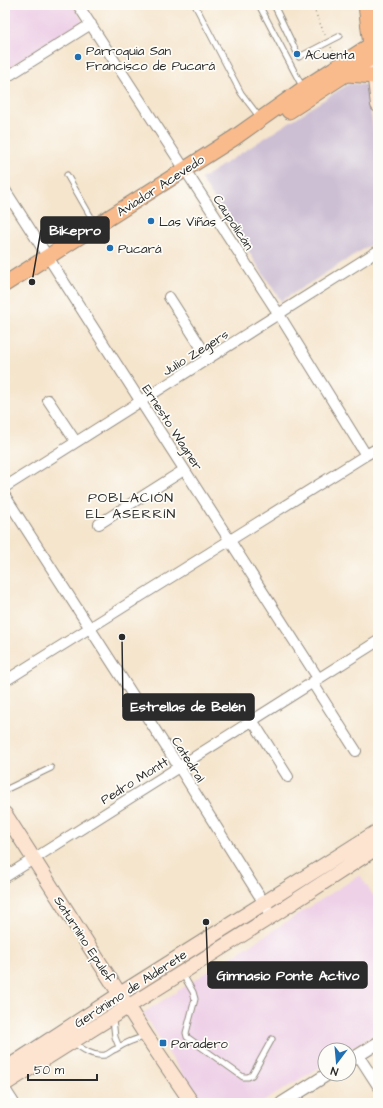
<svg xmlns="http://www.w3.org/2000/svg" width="383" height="1108" font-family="'Architects Daughter',sans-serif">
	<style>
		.built { fill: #eed0e7 }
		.industrial { fill: #ccbed3 }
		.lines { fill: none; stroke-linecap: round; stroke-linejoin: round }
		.service-casing { stroke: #90887c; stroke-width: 7 }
		.minor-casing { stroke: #90887c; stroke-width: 12 }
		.tertiary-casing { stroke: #90887c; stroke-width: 14 }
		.secondary-casing { stroke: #90887c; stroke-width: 16 }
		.primary-casing { stroke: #90887c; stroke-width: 17 }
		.path { stroke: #90887c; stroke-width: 1.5; stroke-dasharray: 1 3; stroke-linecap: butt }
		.service { stroke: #fff; stroke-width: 5 }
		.minor { stroke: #fff; stroke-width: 10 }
		.tertiary { stroke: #fff; stroke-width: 12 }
		.secondary { stroke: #fde4d1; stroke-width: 14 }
		.primary { stroke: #fabb8c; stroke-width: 15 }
		.poi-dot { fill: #1f6fb2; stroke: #fdfcf7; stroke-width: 1.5 }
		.labels { text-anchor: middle; stroke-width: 3.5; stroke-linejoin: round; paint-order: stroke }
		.poi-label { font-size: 13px; fill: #2b2b2b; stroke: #fdfcf7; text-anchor: start }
		.street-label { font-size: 13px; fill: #2b2b2b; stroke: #fdfcf7 }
		.neighbourhood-label { font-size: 14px; letter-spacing: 1px; fill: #2b2b2b; stroke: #fdfcf7 }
		.leader { fill: none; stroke: #2b2b2b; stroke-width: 1.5 }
		.callout-dot { fill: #2b2b2b; stroke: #fdfcf7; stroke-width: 1.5 }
		.callout { fill: #2b2b2b; stroke: #2b2b2b; stroke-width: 1.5 }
		.callout-label { font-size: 14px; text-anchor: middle; font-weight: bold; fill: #fff }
	</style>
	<rect width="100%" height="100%" fill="#fdfcf7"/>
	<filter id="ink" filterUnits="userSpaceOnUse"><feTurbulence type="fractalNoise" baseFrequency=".025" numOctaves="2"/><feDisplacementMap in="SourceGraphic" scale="8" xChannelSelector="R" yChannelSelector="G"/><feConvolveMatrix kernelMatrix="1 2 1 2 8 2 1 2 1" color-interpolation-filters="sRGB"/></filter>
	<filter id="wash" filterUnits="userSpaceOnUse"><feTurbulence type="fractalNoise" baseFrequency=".012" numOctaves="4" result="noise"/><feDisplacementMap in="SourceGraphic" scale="16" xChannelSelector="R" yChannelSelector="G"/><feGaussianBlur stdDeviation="0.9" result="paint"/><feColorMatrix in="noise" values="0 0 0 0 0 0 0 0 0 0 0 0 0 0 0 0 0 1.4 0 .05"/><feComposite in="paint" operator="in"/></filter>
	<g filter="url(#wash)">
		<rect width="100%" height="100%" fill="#f5e5cd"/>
		<!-- built -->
		<path class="built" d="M5 5H73L83 21 5 70Z
			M360 875 378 903V1032L348 1050H325V1064L261 1103H201L143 1013Z"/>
		<!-- industrial -->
		<path class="industrial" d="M350 83 367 85 378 165V240L281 301 201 179Z"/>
	</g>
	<g filter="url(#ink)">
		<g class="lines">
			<!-- service casing -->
			<g class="service-casing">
				<path id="service" d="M195 5 241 93 260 118
					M259 5 303 88
					M274 5 299 57 340 36
					M67 175 95 224
					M5 790 51 768
					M182 973 193 992 195 999 186 1033 187 1037 243 1077H248L252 1075 272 1039
					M113 1019 115 1037 119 1047
					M73 1042C82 1049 93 1057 105 1055 109 1054 112 1050 116 1049 125 1043 135 1039 145 1037"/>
			</g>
			<!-- minor casing -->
			<g class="minor-casing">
				<path id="minor" d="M78 5 280 316 366 455
					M5 78 91 24
					M5 190 318 678
					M169 297 208 358
					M48 400 76 442
					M5 487 378 251
					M5 496 179 767 272 916
					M99 524 184 470
					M5 681 366 455 378 448
					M312 682 356 751
					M252 720 288 777
					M5 877 378 641
					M358 1055 378 1086
					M5 1089 14 1103"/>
			</g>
			<!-- tertiary casing -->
			<g class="tertiary-casing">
				<path id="tertiary" d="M349 1061 378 1043
					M282 1103 328 1074"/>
			</g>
			<!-- secondary casing -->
			<g class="secondary-casing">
				<path id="secondary" d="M371 46 378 105
					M5 814 147 1037 192 1103
					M5 1069 120 994 378 831
					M5 1084 272 916 378 847"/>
			</g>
			<!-- primary casing -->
			<g class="primary-casing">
				<path id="primary" d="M347 74 375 76
					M289 111 372 57
					M5 284 234 138 303 89 371 45 366 5"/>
			</g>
			<!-- path -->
			<path class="path" d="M312 5 325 35
				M331 47 335 55"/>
			<!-- service -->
			<use href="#service" class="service"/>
			<!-- minor -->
			<use href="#minor" class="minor"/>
			<!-- tertiary -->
			<use href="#tertiary" class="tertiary"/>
			<!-- secondary -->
			<use href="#secondary" class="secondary"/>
			<!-- primary -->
			<use href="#primary" class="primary"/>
		</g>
	</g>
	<!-- markers -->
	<g class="poi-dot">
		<circle cx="297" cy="54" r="4"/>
		<circle cx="78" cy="57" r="4"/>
		<circle cx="151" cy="221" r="4"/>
		<circle cx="110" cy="248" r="4"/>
		<rect x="159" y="1039" width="8" height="8" rx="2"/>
	</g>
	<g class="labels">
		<!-- poi labels -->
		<g class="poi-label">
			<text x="86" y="55">Parroquia San<tspan x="86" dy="15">Francisco de Pucará</tspan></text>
			<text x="305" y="59">ACuenta</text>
			<text x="159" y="226">Las Viñas</text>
			<text x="118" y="253">Pucará</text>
			<text x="171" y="1048">Paradero</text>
		</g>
		<!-- street labels -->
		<g class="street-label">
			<text transform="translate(160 185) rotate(-33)" y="5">Aviador Acevedo</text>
			<text transform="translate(234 222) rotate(57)" y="5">Caupolicán</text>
			<text transform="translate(195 352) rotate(-32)" y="5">Julio Zegers</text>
			<text transform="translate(173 427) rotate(57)" y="5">Ernesto Wagner</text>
			<text transform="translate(189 759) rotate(58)" y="5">Catedral</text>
			<text transform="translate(134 780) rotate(-32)" y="5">Pedro Montt</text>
			<text transform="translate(85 939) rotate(57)" y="5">Saturnino Epulef</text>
			<text transform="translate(130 988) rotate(-33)" y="5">Gerónimo de Alderete</text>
		</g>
		<!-- neighbourhood labels -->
		<g class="neighbourhood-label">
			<text x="131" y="502">POBLACIÓN<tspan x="131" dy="16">EL ASERRÍN</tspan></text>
		</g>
	</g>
	<!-- callouts -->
	<path class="leader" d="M32 282L41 230M122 637L123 707M206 922L208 975"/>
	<g class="callout-dot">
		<circle cx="32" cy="282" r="4"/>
		<circle cx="122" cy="637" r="4"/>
		<circle cx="206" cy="922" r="4"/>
	</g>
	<g class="callout">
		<rect x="41" y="217" width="68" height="26" rx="4"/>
		<rect x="123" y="694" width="131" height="26" rx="4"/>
		<rect x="208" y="962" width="159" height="26" rx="4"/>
	</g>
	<g class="callout-label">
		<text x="75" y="235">Bikepro</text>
		<text x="188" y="711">Estrellas de Belén</text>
		<text x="288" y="980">Gimnasio Ponte Activo</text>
	</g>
	<!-- margin -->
	<rect width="383" height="1108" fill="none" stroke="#fdfcf7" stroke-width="20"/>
	<!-- north arrow -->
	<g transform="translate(337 1062) rotate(196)"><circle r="19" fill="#fdfcf7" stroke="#a9a8a5"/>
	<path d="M0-3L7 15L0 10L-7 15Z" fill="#1f6fb2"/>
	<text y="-6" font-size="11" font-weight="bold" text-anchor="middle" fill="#2b2b2b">N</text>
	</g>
	<!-- scale -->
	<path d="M28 1074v6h69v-6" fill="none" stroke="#2b2b2b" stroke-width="2"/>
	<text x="34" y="1074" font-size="12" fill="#2b2b2b" stroke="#fdfcf7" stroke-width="3" paint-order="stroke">50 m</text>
</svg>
